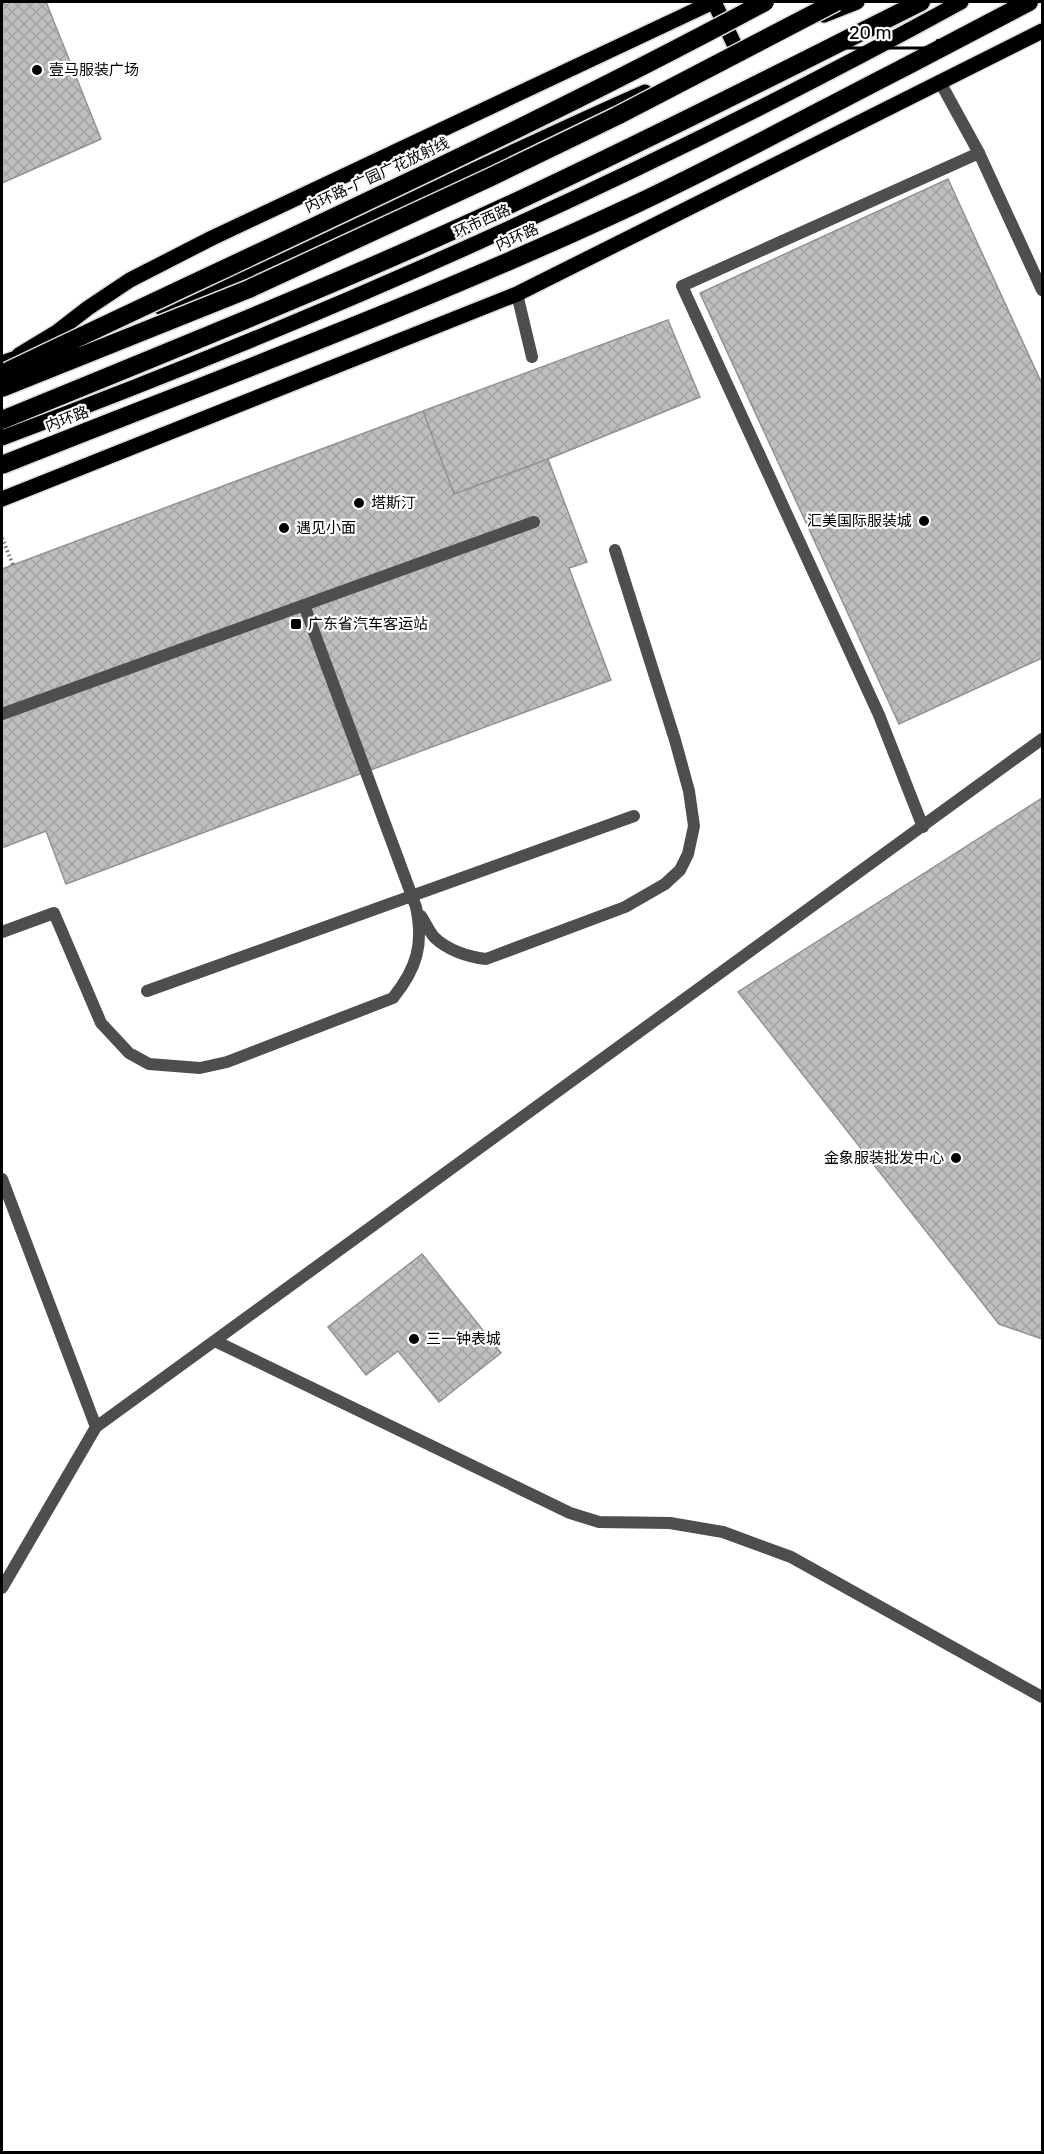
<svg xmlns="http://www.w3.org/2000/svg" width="1044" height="2154" font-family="Rubik,'Noto Sans SC',sans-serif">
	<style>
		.building { fill: url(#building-cross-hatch); stroke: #929292; stroke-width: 1.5 }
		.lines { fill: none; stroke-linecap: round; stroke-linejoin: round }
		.primary-casing { stroke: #dbdbdb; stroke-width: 18 }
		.highway-casing { stroke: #dbdbdb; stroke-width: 21 }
		.path { stroke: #707070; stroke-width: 4; stroke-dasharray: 1.5 3; stroke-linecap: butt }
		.lane { stroke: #4e4e4e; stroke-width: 12 }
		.street { stroke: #4e4e4e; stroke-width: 12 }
		.primary { stroke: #000; stroke-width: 15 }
		.highway { stroke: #000; stroke-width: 18 }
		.highway-bridge-casing { stroke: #dbdbdb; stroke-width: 21; stroke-linecap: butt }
		.highway-bridge { stroke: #000; stroke-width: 18 }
		.poi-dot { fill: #000; stroke: #fff; stroke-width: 2 }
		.labels { text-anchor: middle; stroke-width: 4.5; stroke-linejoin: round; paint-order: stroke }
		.poi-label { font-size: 15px; fill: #000; stroke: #fff; text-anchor: start }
		.street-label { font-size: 15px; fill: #000; stroke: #fff }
	</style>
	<defs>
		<pattern id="building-cross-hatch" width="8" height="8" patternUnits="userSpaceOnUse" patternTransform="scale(1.5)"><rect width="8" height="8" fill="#bebebe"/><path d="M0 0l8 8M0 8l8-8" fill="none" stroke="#a2a2a2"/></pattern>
	</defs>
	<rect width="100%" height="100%" fill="#fff"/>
	<!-- building -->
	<path class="building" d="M2 2H46L101 139 2 183Z
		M948 179 1042 384V658L899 724 700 293Z
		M668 320 700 397 548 459 454 494 423 411Z
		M423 411 454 494 548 459 587 562 569 568 611 680 66 884 46 831 2 848V569Z
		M1042 798V1339L999 1324 738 992Z
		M422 1254 501 1353 439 1402 398 1351 366 1375 328 1327Z"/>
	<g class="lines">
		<!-- primary casing -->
		<g class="primary-casing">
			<path id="primary" d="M714 2 738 52
				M824 15 857 2
				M160 307C325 245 483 163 645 92
				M19 355 57 332 88 308 130 280 212 238 713 2
				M2 363 30 353
				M2 438C331 315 653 171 961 2
				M2 499 517 294 1042 31"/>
		</g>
		<!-- highway casing -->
		<g class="highway-casing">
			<path id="highway" d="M903 68 1029 2
				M2 420C172 350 343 282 511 204 649 140 785 70 921 2"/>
		</g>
		<!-- path -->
		<path class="path" d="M2 538 13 565"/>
		<!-- lane -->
		<path class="lane" d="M517 294 532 357
			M2 714 534 522
			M923 827 879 715 682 286 979 153 940 82
			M421 916C425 922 429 931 434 937 447 950 468 957 486 959L625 907 665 884 680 870 688 854 694 826 689 791 675 740 615 550
			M2 932 54 913 101 1023 129 1053 149 1064 200 1068 227 1062 393 998C417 968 424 944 416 907L304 605
			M147 991 634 816"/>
		<!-- street -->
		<path class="street" d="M979 153 1042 290
			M2 1179 96 1427
			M215 1341 570 1513 599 1522 670 1523 723 1532 791 1557 1042 1697
			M2 1588 96 1427 1042 739"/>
		<!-- primary -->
		<use href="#primary" class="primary"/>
		<!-- highway -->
		<use href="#highway" class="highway"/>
		<!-- highway-bridge casing -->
		<g class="highway-bridge-casing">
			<path id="highway-bridge" d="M2 374C257 252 516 136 765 2
				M2 388 249 289 491 177 617 116 836 2
				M2 465C213 381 427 302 634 205 725 162 813 114 903 68"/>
		</g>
		<!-- highway-bridge -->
		<use href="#highway-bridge" class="highway-bridge"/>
	</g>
	<!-- markers -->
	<g class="poi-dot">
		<circle cx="37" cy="70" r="6"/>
		<circle cx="359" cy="503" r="6"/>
		<circle cx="924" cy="521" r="6"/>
		<circle cx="284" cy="528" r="6"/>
		<rect x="290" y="618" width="12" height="12" rx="3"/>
		<circle cx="956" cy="1158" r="6"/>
		<circle cx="414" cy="1339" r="6"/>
	</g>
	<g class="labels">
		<!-- poi labels -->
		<g class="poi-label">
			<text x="49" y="75">壹马服装广场</text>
			<text x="371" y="508">塔斯汀</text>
			<text x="912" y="526" text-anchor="end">汇美国际服装城</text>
			<text x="296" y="533">遇见小面</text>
			<text x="308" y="629">广东省汽车客运站</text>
			<text x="944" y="1163" text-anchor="end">金象服装批发中心</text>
			<text x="426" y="1344">三一钟表城</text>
		</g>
		<!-- street labels -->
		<g class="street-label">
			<text transform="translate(377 175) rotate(-25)" y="5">内环路-广园广花放射线</text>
			<text transform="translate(482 221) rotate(-24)" y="5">环市西路</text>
			<text transform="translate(517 237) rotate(-24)" y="5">内环路</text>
			<text transform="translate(67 419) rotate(-21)" y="5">内环路</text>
		</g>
	</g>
	<!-- border -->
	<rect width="1044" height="2154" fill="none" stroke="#000000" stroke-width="6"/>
	<!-- scale -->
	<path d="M840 39v9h98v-9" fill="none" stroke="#000000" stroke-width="3"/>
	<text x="849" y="39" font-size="18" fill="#000000" stroke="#ffffff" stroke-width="4.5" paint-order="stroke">20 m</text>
</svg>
